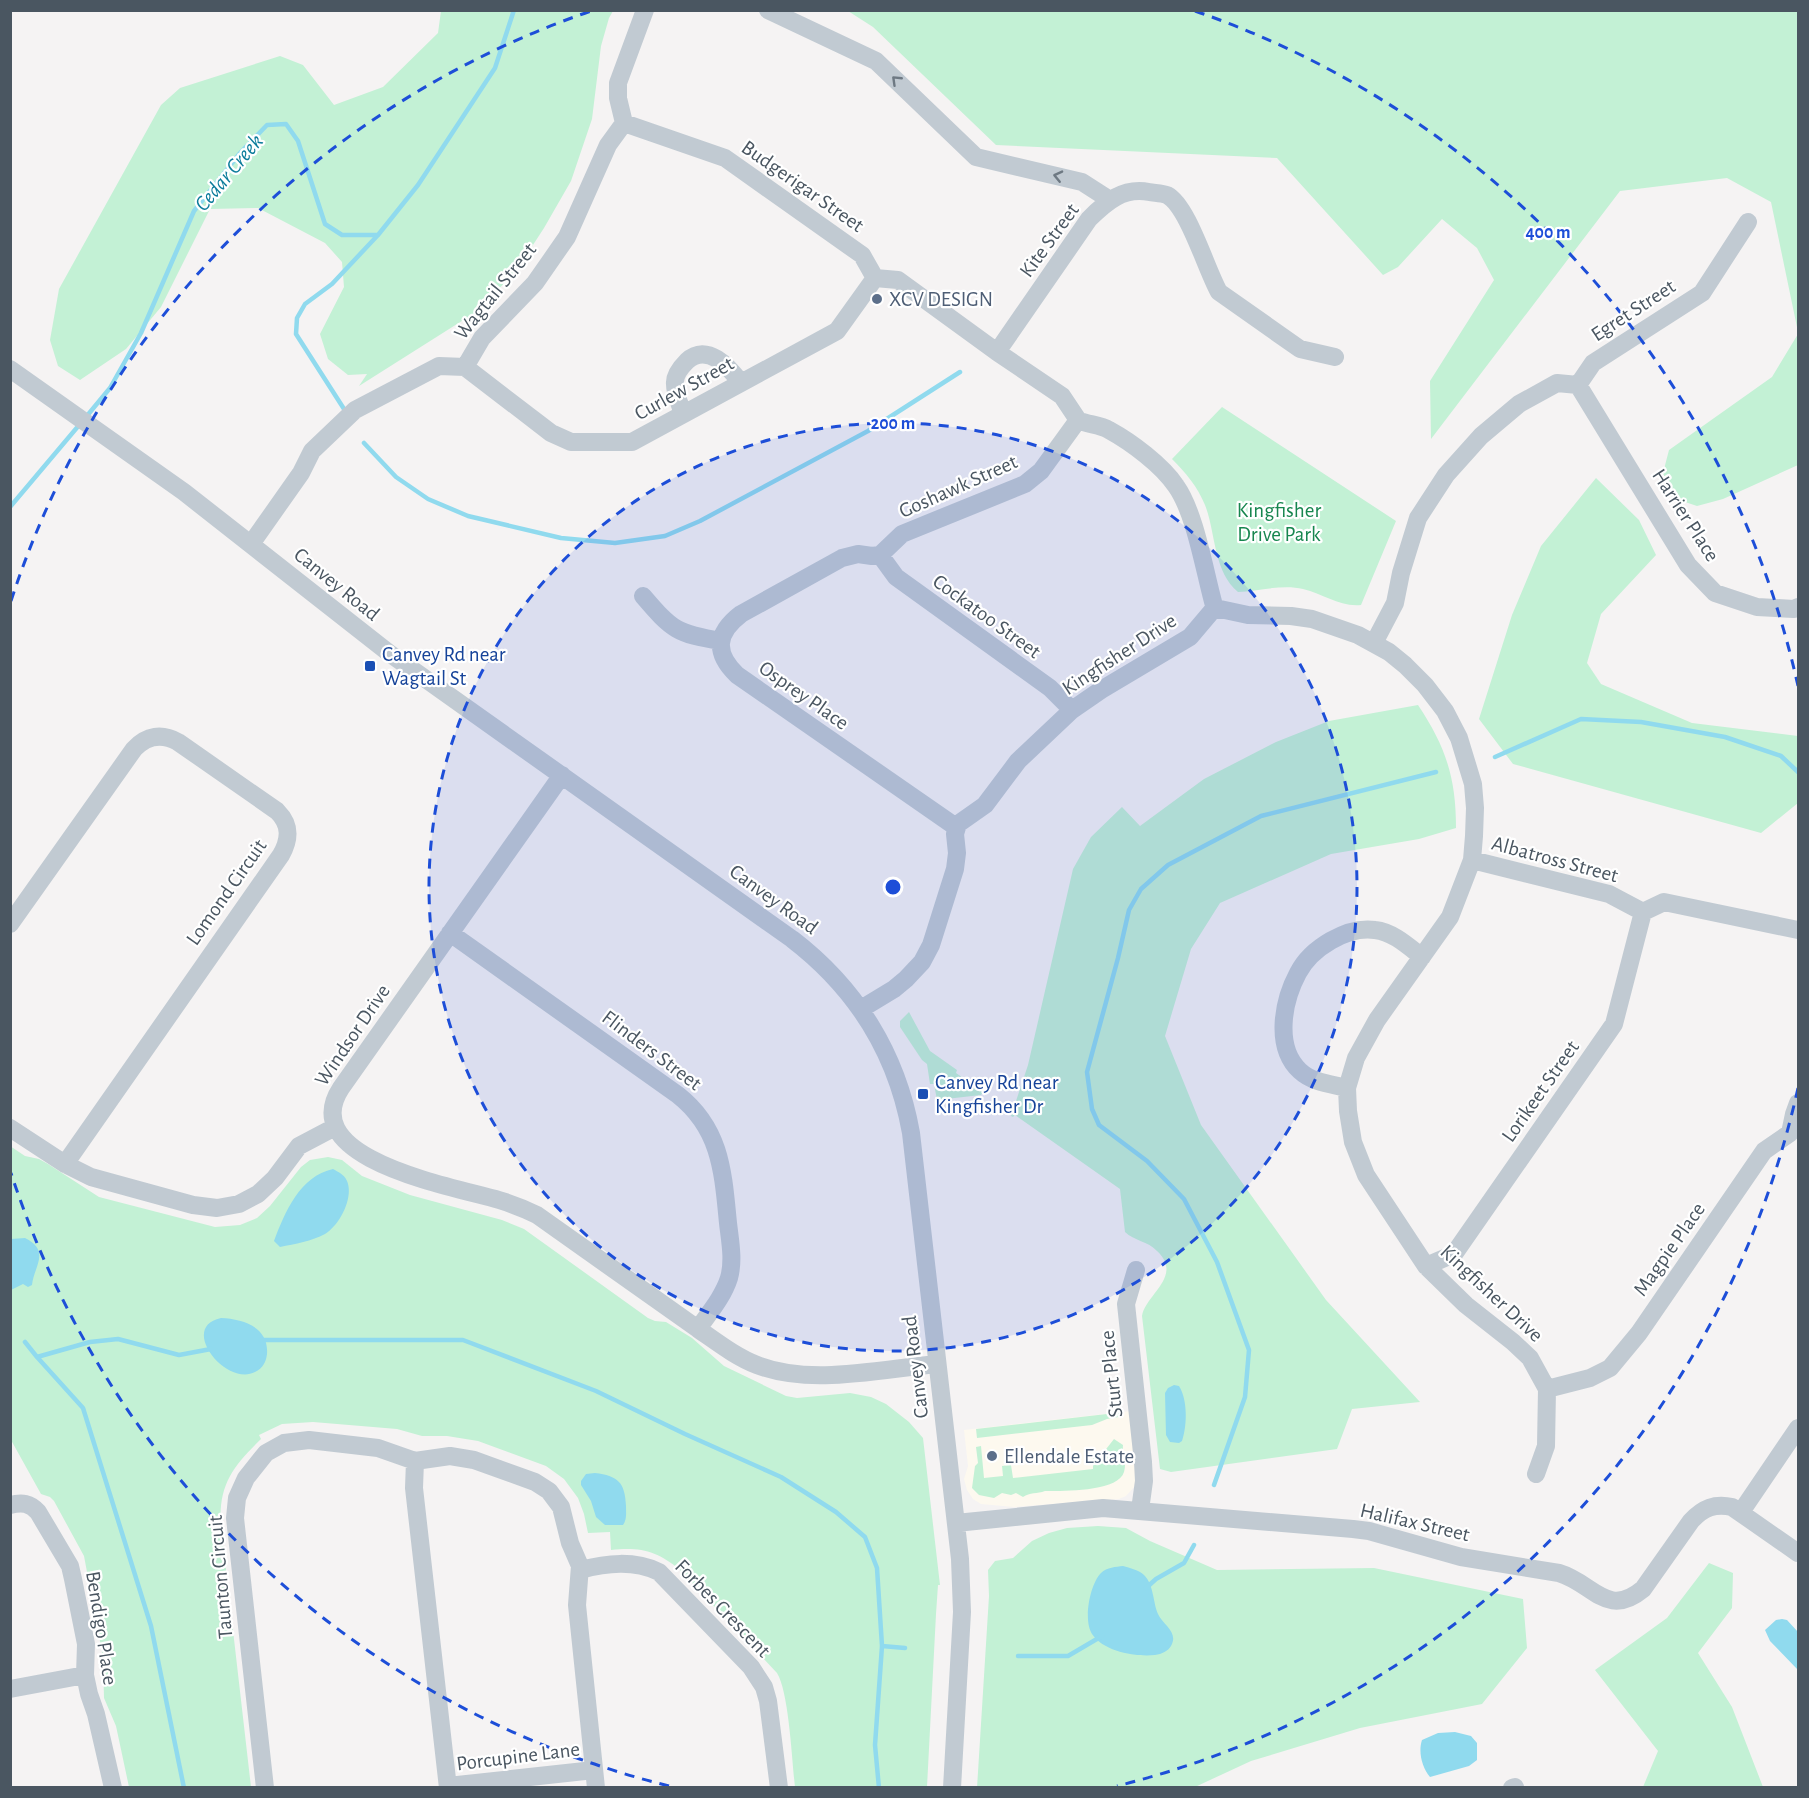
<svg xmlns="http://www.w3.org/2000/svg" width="1809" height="1798" font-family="'Alegreya Sans',sans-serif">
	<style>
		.commercial { fill: #fdf9ef }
		.green { fill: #c3f1d5 }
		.water { fill: #90daee }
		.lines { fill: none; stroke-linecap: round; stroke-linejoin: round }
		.stream { stroke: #90daee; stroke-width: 4.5 }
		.minor { stroke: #c1cad2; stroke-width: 18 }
		.oneway { stroke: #6e7983 }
		.ring { fill: none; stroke: #1d4ed8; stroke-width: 3; stroke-dasharray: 10 8 }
		.service-dot { fill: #5c6f8a; stroke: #fff; stroke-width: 2 }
		.transit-dot { fill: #1a4fb4; stroke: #fff; stroke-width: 2 }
		.labels { text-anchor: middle; stroke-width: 4.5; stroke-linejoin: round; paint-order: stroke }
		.street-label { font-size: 21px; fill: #4a5661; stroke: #fff }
		.service-label { font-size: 21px; fill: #4e5e75; stroke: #fff; text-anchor: start }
		.park-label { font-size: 21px; fill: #17864f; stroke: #fff }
		.transit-label { font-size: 21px; fill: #164399; stroke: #fff; text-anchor: start }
		.water-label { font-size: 22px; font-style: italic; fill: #0c7c9b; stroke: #fff }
		.centre { fill: #1d4ed8; stroke: #fff; stroke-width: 3 }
		.ring-label { font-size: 18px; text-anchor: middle; font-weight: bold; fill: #1d4ed8; stroke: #fff; stroke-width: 4.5; stroke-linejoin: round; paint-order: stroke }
	</style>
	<rect width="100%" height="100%" fill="#f5f3f3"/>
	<!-- commercial -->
	<path class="commercial" d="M1131 1411 1137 1469 1135 1486 1126 1496 1119 1499 1014 1507 981 1504 973 1499 967 1490 964 1479 968 1466 964 1430Z"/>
	<!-- green -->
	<path class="green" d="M441 11H613L609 18 601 46 592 119 571 181 544 228 516 271 476 312 359 386 367 374 348 375 328 359 320 334 344 287 342 262 325 243 258 208 210 209 161 307 126 349 80 380 58 366 50 340 59 289 161 105 180 88 280 56 303 65 334 105 383 87 438 33Z
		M848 11H1798V332L1771 202 1727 178 1620 191 1431 439 1430 381 1494 280 1477 248 1442 219 1398 267 1383 275 1277 158 996 145 873 27Z
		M1798 334V465L1723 499 1697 506 1673 498 1663 473 1669 450 1772 377Z
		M1222 407 1396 521 1361 605C1339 607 1324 594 1303 589 1283 584 1259 591 1238 592 1213 571 1216 533 1205 505 1197 486 1186 473 1172 459Z
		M1596 478 1639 520 1656 555 1601 614 1587 663 1601 684 1692 723 1798 736V803L1761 833 1513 764 1479 719 1512 615 1541 546Z
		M1418 705C1446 747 1456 778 1456 828L1419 839 1331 854 1220 903 1191 949 1165 1036 1201 1125 1326 1300 1420 1402 1352 1409 1337 1449 1171 1472 1160 1469 1142 1316C1145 1295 1184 1276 1157 1251 1148 1241 1134 1241 1125 1232L1120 1189 1015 1115 1013 1117 1011 1116 1028 1065 1073 869 1091 837 1122 807 1140 826 1204 779 1276 742 1329 721Z
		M909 1012 930 1051 957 1070 956 1073 983 1092 981 1095 937 1100 934 1084H930L927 1064 922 1060 900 1027V1021Z
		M10 1146 25 1156 39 1159 48 1164 99 1197 215 1227 240 1225 257 1218 270 1206 301 1167 310 1160 328 1157 342 1160 362 1176 410 1195 502 1220 524 1229 648 1318 655 1321 666 1322 692 1338 724 1366 786 1396 797 1398 850 1393 871 1397 886 1404 909 1422 923 1438 940 1585H938L936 1614 927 1787H795C792 1762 789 1692 777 1673L680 1570C657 1551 641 1547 611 1550L610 1532 588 1533 584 1514 578 1498 564 1479 546 1466 478 1441 447 1436H422L397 1429 313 1422 282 1424 259 1435 261 1439C233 1466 218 1485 221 1526L251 1787H129L116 1726 104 1698 103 1657 84 1556 54 1501 50 1497 41 1494 11 1440Z
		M1124 1412V1416L1107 1419 1092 1425 977 1438 976 1429Z
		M1114 1439 1123 1445C1122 1454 1127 1462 1124 1472 1118 1492 1063 1491 1045 1491 1037 1494 1030 1492 1023 1497L1016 1493 1011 1495 1002 1493 994 1498 979 1495 972 1488 975 1466 978 1463 976 1447 981 1446 984 1478 1003 1476 1002 1466 1011 1465 1013 1478 1093 1469V1456L1103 1453Z
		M1098 1526 1126 1528 1150 1541 1217 1570 1374 1568 1523 1599 1527 1648 1482 1704 1360 1728 1251 1761 1195 1787 977 1788 989 1596 988 1570 995 1561 1013 1558 1032 1541 1049 1533 1067 1528Z
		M1709 1563 1733 1573 1732 1608 1698 1653 1732 1707 1763 1787H1643L1658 1751 1595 1670 1667 1618Z"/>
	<!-- water -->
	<path class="water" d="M333 1169C338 1172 344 1174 347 1181 354 1197 340 1225 325 1234 312 1241 295 1244 280 1247L274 1241C285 1212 300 1176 333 1169Z
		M25 1238C51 1251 34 1266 32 1285L28 1287 23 1284 11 1290V1239Z
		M221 1318C243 1319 269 1327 267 1354 266 1362 263 1368 255 1372 226 1387 178 1327 221 1318Z
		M1174 1385 1179 1386C1188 1400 1187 1426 1182 1441L1179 1443 1170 1442 1166 1435 1165 1393 1168 1388Z
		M595 1473C618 1476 625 1482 626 1506 626 1514 627 1519 623 1525H605L596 1517 591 1501 581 1485V1481L586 1474Z
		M1123 1566C1130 1568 1139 1570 1144 1575 1154 1585 1153 1603 1158 1614 1163 1625 1179 1632 1171 1646 1168 1651 1162 1654 1155 1655 1136 1657 1104 1652 1092 1634 1083 1620 1090 1584 1101 1573 1107 1567 1116 1567 1123 1566Z
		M1782 1619 1787 1620 1798 1632V1670L1770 1641 1765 1630 1776 1620Z
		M1455 1732 1471 1736 1477 1743V1760L1469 1766 1430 1777C1422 1767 1418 1752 1422 1740L1438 1733Z"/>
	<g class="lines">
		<!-- stream -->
		<path class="stream" d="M344 409 296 334 297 318 305 304 332 284 378 235
			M86 417 110 388 141 333 194 211 240 153 267 125 286 124 298 141 325 224 342 235H378L418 185 495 68 514 10
			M364 443 396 477 428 499 468 516 561 538 615 543 665 536 700 521 868 431 960 372
			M10 507 80 424
			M1495 757 1581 719 1641 722 1725 737 1781 756 1798 772
			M261 1340H463L596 1391 685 1434 781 1477 836 1512 865 1537 877 1568 882 1646 905 1648
			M25 1342 37 1357 90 1342 118 1339 179 1355 211 1349
			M37 1357 83 1408 151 1626 184 1788
			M1214 1485 1245 1397 1249 1350 1217 1262 1184 1199 1147 1161 1099 1125 1092 1109 1087 1072 1118 958 1129 910 1141 889 1168 865 1261 816 1436 772
			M1146 1588 1156 1579 1184 1563 1194 1545
			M1018 1656H1068L1102 1636
			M879 1788 875 1745 882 1646"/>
		<!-- minor -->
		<path class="minor" d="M768 10 876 61 976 157 1082 182 1110 200
			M624 123 725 158 862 255 875 278 898 280 997 352 1062 396 1078 420C1088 425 1099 424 1109 430 1131 442 1162 465 1176 486 1196 514 1205 575 1215 609
			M997 352 1089 219C1106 202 1123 187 1149 192 1154 193 1162 193 1167 195 1188 206 1206 269 1219 292L1300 349 1335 357
			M465 367 551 433 571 442H632L837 331 875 278
			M10 369 184 492 389 653 792 939C856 988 897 1054 911 1133L960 1559 962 1612 952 1788
			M1578 385 1688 565 1715 593 1757 607 1794 609 1798 607
			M683 414C680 404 674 392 675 382 675 374 681 367 687 361 707 342 729 367 741 383
			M251 544 301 473 312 451 355 410 439 366 465 367 482 338 535 283 567 237 608 145 624 123 618 98V83L645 10
			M880 555 896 577 1050 688 1072 710
			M643 596C672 630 677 634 721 641
			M1374 643 1395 603 1401 573 1418 518 1446 475 1481 436 1519 404 1557 383 1578 385 1593 363 1702 293 1748 222
			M562 775 341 1088C294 1160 456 1187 499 1200 512 1204 525 1209 537 1215L698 1329
			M956 827 737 675C714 653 716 633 741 614L842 558 858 554 872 556 880 555 902 534 1025 484 1041 471 1078 420
			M1472 860 1609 894 1643 912 1664 902 1798 930
			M10 924 134 749C147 735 162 733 178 742L277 811C291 825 290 839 281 855L65 1164
			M450 933 678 1095C721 1129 723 1172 728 1223 730 1241 734 1260 729 1278 723 1297 709 1313 698 1329 717 1342 736 1357 757 1365 810 1386 881 1369 937 1364
			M861 1009 894 989 906 979 922 962 931 945 955 869 957 853 955 834 958 824 985 805 1018 761 1072 710 1101 690 1190 637 1212 611 1220 609 1248 615 1291 616 1312 619 1358 635 1389 652 1405 665 1425 685 1445 711 1459 738 1473 784 1475 808 1474 836 1472 860 1450 917 1377 1020 1356 1058 1347 1088 1348 1111 1353 1142 1366 1175 1426 1266 1466 1305 1513 1342 1530 1358 1547 1389 1546 1446 1536 1474
			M1347 1088C1331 1084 1313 1083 1300 1071 1274 1047 1283 1001 1298 973 1311 948 1347 926 1375 930 1393 932 1408 946 1422 957
			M10 1128 65 1164 91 1177 193 1205 217 1208 239 1204 258 1194 275 1178 299 1146 335 1127
			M1426 1266 1454 1254 1614 1024 1643 912
			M1136 1270 1126 1304 1143 1462 1144 1481 1140 1510
			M1547 1389 1590 1378 1610 1368 1639 1333 1764 1151 1790 1133 1794 1114 1798 1103
			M415 1461 450 1456 474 1460 535 1482 549 1491 561 1507 570 1543 580 1566 577 1605 596 1788
			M10 1505C22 1502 30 1503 38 1512L70 1566 73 1579 86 1644 85 1675 89 1694 96 1714 113 1788
			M1741 1512 1798 1428
			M956 1523 1103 1508 1353 1529 1369 1531 1461 1557 1559 1573C1593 1583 1607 1619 1643 1589L1691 1521C1703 1508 1715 1503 1732 1507L1798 1553
			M580 1570C607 1563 634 1560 659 1572L751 1667 764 1687 768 1701 779 1788
			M10 1689 85 1675
			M448 1786 594 1770
			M265 1788 235 1518 237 1498 246 1478 266 1453 284 1443 309 1440 378 1448 415 1461 414 1488 448 1788
			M1512 1788 1515 1787"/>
	</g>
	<!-- one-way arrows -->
	<defs><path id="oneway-chevron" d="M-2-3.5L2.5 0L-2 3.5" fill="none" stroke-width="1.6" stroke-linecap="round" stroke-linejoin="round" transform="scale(1.5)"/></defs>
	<g class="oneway">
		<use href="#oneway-chevron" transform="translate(896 80) rotate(-136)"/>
		<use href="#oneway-chevron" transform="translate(1058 176) rotate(-167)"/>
	</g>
	<!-- distance rings -->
	<circle cx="893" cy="887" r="464" fill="#1d4ed8" fill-opacity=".12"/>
	<g class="ring">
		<circle cx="893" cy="887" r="464"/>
		<path d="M1798 1088A927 927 0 0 1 1117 1786M669 1786A927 927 0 0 1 11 1173M11 601A927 927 0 0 1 591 11M1195 11A927 927 0 0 1 1798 686"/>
	</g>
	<!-- markers -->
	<g class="service-dot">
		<circle cx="877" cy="299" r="6"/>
		<circle cx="992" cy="1456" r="6"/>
	</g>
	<g class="transit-dot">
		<rect x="364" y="660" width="12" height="12" rx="3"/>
		<rect x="917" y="1088" width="12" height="12" rx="3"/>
	</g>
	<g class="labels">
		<!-- street labels -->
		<g class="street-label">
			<text transform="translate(803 186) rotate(35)" y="7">Budgerigar Street</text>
			<text transform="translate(1049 240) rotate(-54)" y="7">Kite Street</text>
			<text transform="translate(495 291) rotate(-51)" y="7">Wagtail Street</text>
			<text transform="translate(1633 310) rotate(-33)" y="7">Egret Street</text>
			<text transform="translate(684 388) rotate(-29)" y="7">Curlew Street</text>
			<text transform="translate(958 486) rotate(-24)" y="7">Goshawk Street</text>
			<text transform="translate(1686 515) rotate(57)" y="7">Harrier Place</text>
			<text transform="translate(337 584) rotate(39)" y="7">Canvey Road</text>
			<text transform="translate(987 616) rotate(36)" y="7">Cockatoo Street</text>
			<text transform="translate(1119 654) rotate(-33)" y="7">Kingfisher Drive</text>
			<text transform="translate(804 695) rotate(35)" y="7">Osprey Place</text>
			<text transform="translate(1555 859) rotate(15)" y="7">Albatross Street</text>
			<text transform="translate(226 892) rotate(-55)" y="7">Lomond Circuit</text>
			<text transform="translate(774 899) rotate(36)" y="7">Canvey Road</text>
			<text transform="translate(352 1035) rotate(-56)" y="7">Windsor Drive</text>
			<text transform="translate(652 1050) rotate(37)" y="7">Flinders Street</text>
			<text transform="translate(1540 1091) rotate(-55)" y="7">Lorikeet Street</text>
			<text transform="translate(1669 1249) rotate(-55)" y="7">Magpie Place</text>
			<text transform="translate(1492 1293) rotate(43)" y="7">Kingfisher Drive</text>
			<text transform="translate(915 1367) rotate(-97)" y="7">Canvey Road</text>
			<text transform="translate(1111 1374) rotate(-96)" y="7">Sturt Place</text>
			<text transform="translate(1415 1522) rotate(13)" y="7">Halifax Street</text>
			<text transform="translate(220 1577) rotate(-95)" y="7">Taunton Circuit</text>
			<text transform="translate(723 1608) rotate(46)" y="7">Forbes Crescent</text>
			<text transform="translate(102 1628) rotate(81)" y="7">Bendigo Place</text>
			<text transform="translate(518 1756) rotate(-7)" y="7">Porcupine Lane</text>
		</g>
		<!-- service labels -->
		<g class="service-label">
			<text x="889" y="306">XCV DESIGN</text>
			<text x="1004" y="1463">Ellendale Estate</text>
		</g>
		<!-- park labels -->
		<g class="park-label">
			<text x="1279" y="517">Kingfisher<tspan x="1279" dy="24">Drive Park</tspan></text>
		</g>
		<!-- transit labels -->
		<g class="transit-label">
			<text x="382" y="661">Canvey Rd near<tspan x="382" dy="24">Wagtail St</tspan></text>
			<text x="935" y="1089">Canvey Rd near<tspan x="935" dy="24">Kingfisher Dr</tspan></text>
		</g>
		<!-- water labels -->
		<g class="water-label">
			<text transform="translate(228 172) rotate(-50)" y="8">Cedar Creek</text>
		</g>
	</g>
	<circle cx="893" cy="887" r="9" class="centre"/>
	<g class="ring-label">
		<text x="1548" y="238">400 m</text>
		<text x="893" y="429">200 m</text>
	</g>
	<!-- border -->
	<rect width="1809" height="1798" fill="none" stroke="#4a5661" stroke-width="24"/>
</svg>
